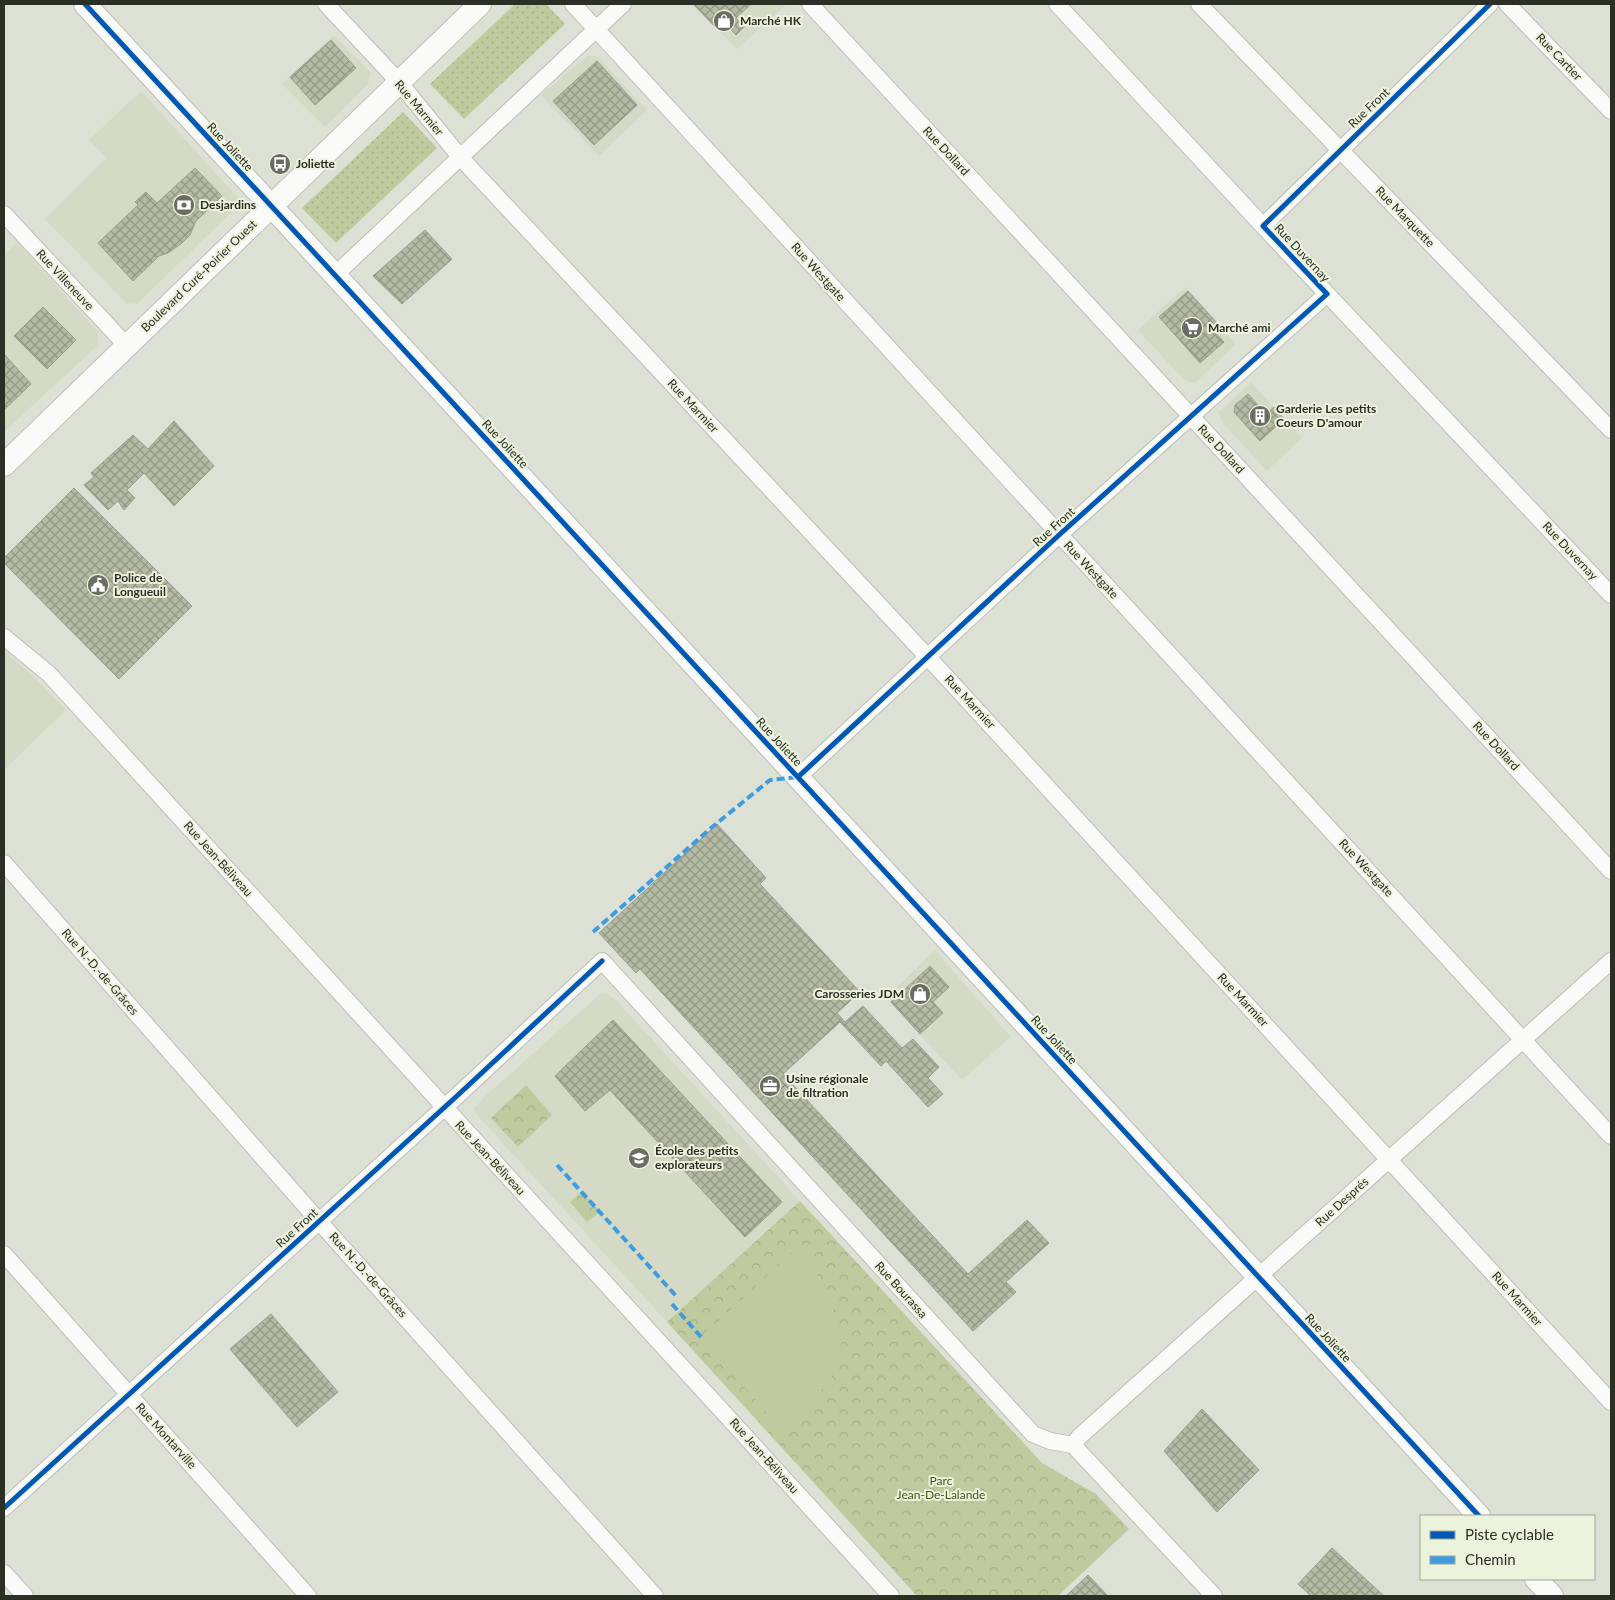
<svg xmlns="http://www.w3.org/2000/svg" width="1615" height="1600" font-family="Lato,sans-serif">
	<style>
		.built { fill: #d5dac6 }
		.grass { fill: url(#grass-dots) }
		.park { fill: url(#park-crowns) }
		.pitch { fill: #bfcb9f }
		.building { fill: url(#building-cross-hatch); stroke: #9a9d95 }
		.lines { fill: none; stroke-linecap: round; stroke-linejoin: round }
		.street-casing { stroke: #bcbfb6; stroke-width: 18 }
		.secondary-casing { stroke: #bcbfb6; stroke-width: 24 }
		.street { stroke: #fafaf9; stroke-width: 16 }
		.secondary { stroke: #fafaf9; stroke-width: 22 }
		.quiet { stroke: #3d9de0; stroke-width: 4; stroke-dasharray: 8 4; stroke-linecap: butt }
		.cycleway-casing { stroke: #ecf3dd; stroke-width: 8 }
		.cycleway { stroke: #0057b8; stroke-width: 5 }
		.labels { text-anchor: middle; stroke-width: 4; stroke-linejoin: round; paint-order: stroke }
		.poi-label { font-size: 12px; font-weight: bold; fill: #2c2f26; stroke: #ecf3dd; text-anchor: start }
		.street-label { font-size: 12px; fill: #2c2f26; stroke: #ecf3dd }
		.park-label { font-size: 12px; fill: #485616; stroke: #ecf3dd }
	</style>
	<defs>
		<pattern id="grass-dots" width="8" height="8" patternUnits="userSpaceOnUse" patternTransform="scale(1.25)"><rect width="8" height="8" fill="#bfcb9f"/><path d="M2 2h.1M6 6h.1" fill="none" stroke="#a4af89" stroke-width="1.8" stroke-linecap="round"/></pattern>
		<pattern id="park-crowns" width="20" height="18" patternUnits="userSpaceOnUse" patternTransform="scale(1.25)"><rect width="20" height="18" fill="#bfcb9f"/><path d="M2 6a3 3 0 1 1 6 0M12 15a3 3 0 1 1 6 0" fill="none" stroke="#a4af89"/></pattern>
		<pattern id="building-cross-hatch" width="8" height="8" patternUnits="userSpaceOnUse" patternTransform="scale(1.25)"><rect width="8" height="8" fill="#b4baa3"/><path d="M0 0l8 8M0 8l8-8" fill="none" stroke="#939885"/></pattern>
	</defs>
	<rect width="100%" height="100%" fill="#dde1d5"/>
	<!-- built -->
	<path class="built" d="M693 4H787L737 49Z
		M334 35 371 73 368 84 325 127 282 84Z
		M587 56H597L647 110 599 156 541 95Z
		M141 91 240 200 239 205 137 304 126 303 45 219 106 158 89 140Z
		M17 242 98 332V345L4 432V255Z
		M1185 287 1236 344 1195 383 1184 380 1138 330Z
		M1251 382 1302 438 1267 471 1222 422 1219 412Z
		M4 651 31 674 66 710 4 770Z
		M935 950 1011 1037 962 1080 886 998Z
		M606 993 615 999 800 1201 667 1322 478 1116 474 1109 483 1098 600 994Z"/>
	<!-- grass -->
	<path class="grass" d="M515 4H546L565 24 464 119 430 84Z
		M403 112 437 148 336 243 302 208Z"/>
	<!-- park -->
	<path class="park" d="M526 1085 552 1115 518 1147 491 1118Z
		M582 1191 600 1212 587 1222 570 1202Z
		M800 1201 1042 1463 1096 1494 1129 1529 1058 1596H917L667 1322Z"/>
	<!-- pitch -->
	<path class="pitch" d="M798 1247 828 1290 842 1340 832 1376 803 1414 780 1428 701 1337Z"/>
	<!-- building -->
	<path class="building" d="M693 4H751L736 18 744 27 736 35 725 23 718 30Z
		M331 40 356 68 315 105 290 77Z
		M597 61 637 105 594 145 553 101Z
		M195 168 222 196 196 221 190 235 182 243 168 253 159 256 133 281 98 243 138 205 135 202 146 192 157 203Z
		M425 230 452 259 402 304 373 276Z
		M1188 291 1219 325 1213 330 1224 342 1200 363 1159 317Z
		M43 307 76 340 47 369 14 336Z
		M4 354 31 384 4 410Z
		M1248 394 1266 414 1274 407 1284 419 1260 441 1234 412 1235 405Z
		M174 421 214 466 174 506 144 473 127 490 135 498 124 510 118 501 108 510 84 485 94 477 91 473 133 435 148 449Z
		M74 488 192 606 119 679 4 563V558Z
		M717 824 766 878 760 884 860 992 837 1013 845 1022 863 1006 902 1048 913 1039 939 1067 928 1078 943 1094 928 1107 886 1061 881 1066 840 1022 783 1074 968 1274 1027 1220 1049 1243 1006 1282 1016 1292 973 1331 640 969 636 973 599 933Z
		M930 966 949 987 933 1002 943 1013 920 1034 891 1002Z
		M613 1020 782 1202 745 1237 610 1090 585 1111 555 1076Z
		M271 1314 338 1392 297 1427 230 1349Z
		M1202 1409 1259 1470 1217 1512 1164 1451Z
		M1332 1548 1384 1596H1311L1298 1584Z
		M1088 1575 1108 1596H1066Z"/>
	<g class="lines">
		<!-- street casing -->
		<g class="street-casing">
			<path id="street" d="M326 4 399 82 460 157 938 668 1611 1402
				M573 4 1611 1136
				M810 4 1611 871
				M1057 4 1263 226 1611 595
				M1199 4 1611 430
				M1507 4 1611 111
				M4 214 127 346
				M1263 226 1490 4
				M335 275 623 4
				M4 637 49 674 891 1596
				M798 777 1059 535 1327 294
				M4 863 332 1236 655 1596
				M4 1254 308 1596
				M1073 1445 1079 1437 1611 961
				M4 1508 458 1095 602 961 1033 1434 1050 1441 1073 1445 1214 1596
				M4 1573 25 1596"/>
		</g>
		<!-- secondary casing -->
		<g class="secondary-casing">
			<path id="secondary" d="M85 4 1479 1516
				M4 465 480 4
				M1536 1579 1552 1596"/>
		</g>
		<!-- street -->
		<use href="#street" class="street"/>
		<!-- secondary -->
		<use href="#secondary" class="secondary"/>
		<!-- quiet -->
		<path class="quiet" d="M593 932 711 828 770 780 798 777
			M557 1165 678 1298
			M672 1304 701 1337"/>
		<!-- cycleway casing -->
		<g class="cycleway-casing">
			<path id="cycleway" d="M85 4 1479 1516
				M798 777 1059 535 1327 294 1263 226 1490 4
				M4 1508 458 1095 602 961"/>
		</g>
		<!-- cycleway -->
		<use href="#cycleway" class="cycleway"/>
	</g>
	<!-- icons -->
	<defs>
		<g id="shop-disc" transform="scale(1.125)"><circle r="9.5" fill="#6a6d63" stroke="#ecf3dd"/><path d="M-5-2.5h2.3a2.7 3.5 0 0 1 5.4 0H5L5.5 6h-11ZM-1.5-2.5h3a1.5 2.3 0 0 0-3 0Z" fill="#fff"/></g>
		<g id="bus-disc" transform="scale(1.125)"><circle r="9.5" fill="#6a6d63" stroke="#ecf3dd"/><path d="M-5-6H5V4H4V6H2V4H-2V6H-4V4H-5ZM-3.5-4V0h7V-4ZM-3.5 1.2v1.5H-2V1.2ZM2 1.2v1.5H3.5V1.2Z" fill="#fff"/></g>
		<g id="bank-disc" transform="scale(1.125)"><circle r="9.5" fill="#6a6d63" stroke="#ecf3dd"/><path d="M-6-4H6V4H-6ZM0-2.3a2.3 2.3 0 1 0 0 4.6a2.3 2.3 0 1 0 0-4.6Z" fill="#fff"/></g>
		<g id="supermarket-disc" transform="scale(1.125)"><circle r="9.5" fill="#6a6d63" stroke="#ecf3dd"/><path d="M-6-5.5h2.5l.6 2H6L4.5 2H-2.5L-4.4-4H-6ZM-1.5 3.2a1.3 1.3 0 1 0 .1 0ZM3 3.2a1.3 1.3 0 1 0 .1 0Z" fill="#fff"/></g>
		<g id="building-disc" transform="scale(1.125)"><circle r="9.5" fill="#6a6d63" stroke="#ecf3dd"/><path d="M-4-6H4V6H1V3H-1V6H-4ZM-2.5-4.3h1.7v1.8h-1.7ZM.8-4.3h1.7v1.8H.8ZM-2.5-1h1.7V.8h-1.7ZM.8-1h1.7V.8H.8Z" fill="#fff"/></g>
		<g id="civic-disc" transform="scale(1.125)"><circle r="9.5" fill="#6a6d63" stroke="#ecf3dd"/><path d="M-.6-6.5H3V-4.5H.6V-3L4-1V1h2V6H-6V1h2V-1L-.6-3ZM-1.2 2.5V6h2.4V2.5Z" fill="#fff"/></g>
		<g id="office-disc" transform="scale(1.125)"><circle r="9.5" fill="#6a6d63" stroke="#ecf3dd"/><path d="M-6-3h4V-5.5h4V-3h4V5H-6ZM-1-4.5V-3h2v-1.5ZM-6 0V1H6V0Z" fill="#fff"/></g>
		<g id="school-disc" transform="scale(1.125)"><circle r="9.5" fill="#6a6d63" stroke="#ecf3dd"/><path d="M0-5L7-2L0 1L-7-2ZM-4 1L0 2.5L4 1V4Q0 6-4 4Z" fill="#fff"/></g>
	</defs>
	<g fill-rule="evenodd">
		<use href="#shop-disc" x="724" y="21"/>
		<use href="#bus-disc" x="280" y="164"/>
		<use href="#bank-disc" x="184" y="205"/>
		<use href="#supermarket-disc" x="1192" y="328"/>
		<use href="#building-disc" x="1260" y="416"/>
		<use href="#civic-disc" x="98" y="585"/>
		<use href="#shop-disc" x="920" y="994"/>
		<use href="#office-disc" x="770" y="1086"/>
		<use href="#school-disc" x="639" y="1158"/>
	</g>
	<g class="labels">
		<!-- poi labels -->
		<g class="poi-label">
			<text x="740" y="25">Marché HK</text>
			<text x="296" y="168">Joliette</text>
			<text x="200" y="209">Desjardins</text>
			<text x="1208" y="332">Marché ami</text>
			<text x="1276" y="413">Garderie Les petits<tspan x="1276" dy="14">Coeurs D'amour</tspan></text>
			<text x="114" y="582">Police de<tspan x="114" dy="14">Longueuil</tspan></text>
			<text x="904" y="998" text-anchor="end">Carosseries JDM</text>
			<text x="786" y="1083">Usine régionale<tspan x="786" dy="14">de filtration</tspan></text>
			<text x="655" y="1155">École des petits<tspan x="655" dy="14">explorateurs</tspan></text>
		</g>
		<!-- street labels -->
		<g class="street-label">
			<text transform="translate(1559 57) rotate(46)" y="4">Rue Cartier</text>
			<text transform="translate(419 108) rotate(50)" y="4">Rue Marmier</text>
			<text transform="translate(1369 108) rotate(-44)" y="4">Rue Front</text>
			<text transform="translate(230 147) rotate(47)" y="4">Rue Joliette</text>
			<text transform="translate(946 151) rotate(47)" y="4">Rue Dollard</text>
			<text transform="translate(1405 217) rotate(46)" y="4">Rue Marquette</text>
			<text transform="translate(1302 253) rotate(47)" y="4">Rue Duvernay</text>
			<text transform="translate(818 272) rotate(48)" y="4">Rue Westgate</text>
			<text transform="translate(199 276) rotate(-44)" y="4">Boulevard Curé-Poirier Ouest</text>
			<text transform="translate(65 280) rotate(47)" y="4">Rue Villeneuve</text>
			<text transform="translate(693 406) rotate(47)" y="4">Rue Marmier</text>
			<text transform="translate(505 444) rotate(47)" y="4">Rue Joliette</text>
			<text transform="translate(1221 449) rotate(47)" y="4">Rue Dollard</text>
			<text transform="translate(1054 527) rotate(-42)" y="4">Rue Front</text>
			<text transform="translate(1570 551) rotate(47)" y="4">Rue Duvernay</text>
			<text transform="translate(1091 570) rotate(47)" y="4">Rue Westgate</text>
			<text transform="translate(970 702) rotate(47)" y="4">Rue Marmier</text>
			<text transform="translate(779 742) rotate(47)" y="4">Rue Joliette</text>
			<text transform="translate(1496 746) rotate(47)" y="4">Rue Dollard</text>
			<text transform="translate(218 859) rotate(48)" y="4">Rue Jean-Béliveau</text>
			<text transform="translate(1366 868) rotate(47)" y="4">Rue Westgate</text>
			<text transform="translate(100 972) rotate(49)" y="4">Rue N.-D.-de-Grâces</text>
			<text transform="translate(1243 1000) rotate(47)" y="4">Rue Marmier</text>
			<text transform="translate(1054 1040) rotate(47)" y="4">Rue Joliette</text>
			<text transform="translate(490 1158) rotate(47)" y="4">Rue Jean-Béliveau</text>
			<text transform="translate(1342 1202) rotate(-42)" y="4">Rue Després</text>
			<text transform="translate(297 1228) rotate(-42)" y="4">Rue Front</text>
			<text transform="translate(368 1275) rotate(48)" y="4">Rue N.-D.-de-Grâces</text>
			<text transform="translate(901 1290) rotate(48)" y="4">Rue Bourassa</text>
			<text transform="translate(1517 1299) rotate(48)" y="4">Rue Marmier</text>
			<text transform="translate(1328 1338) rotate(47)" y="4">Rue Joliette</text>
			<text transform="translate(166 1436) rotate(48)" y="4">Rue Montarville</text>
			<text transform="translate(764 1456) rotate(48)" y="4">Rue Jean-Béliveau</text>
		</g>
		<!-- park labels -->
		<g class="park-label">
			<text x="941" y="1485">Parc<tspan x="941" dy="14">Jean-De-Lalande</tspan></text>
		</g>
	</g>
	<!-- border -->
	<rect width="1615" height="1600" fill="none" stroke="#2c2f26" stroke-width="10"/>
	<!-- legend -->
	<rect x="1420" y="1515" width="175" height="65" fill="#ecf3dd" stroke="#9fa594"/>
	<rect x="1430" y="1531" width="25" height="8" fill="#0057b8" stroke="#9fa594"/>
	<text x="1465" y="1540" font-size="15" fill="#2c2f26">Piste cyclable</text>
	<rect x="1430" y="1556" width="25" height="8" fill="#3d9de0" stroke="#9fa594"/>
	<text x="1465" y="1565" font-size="15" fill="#2c2f26">Chemin</text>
</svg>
